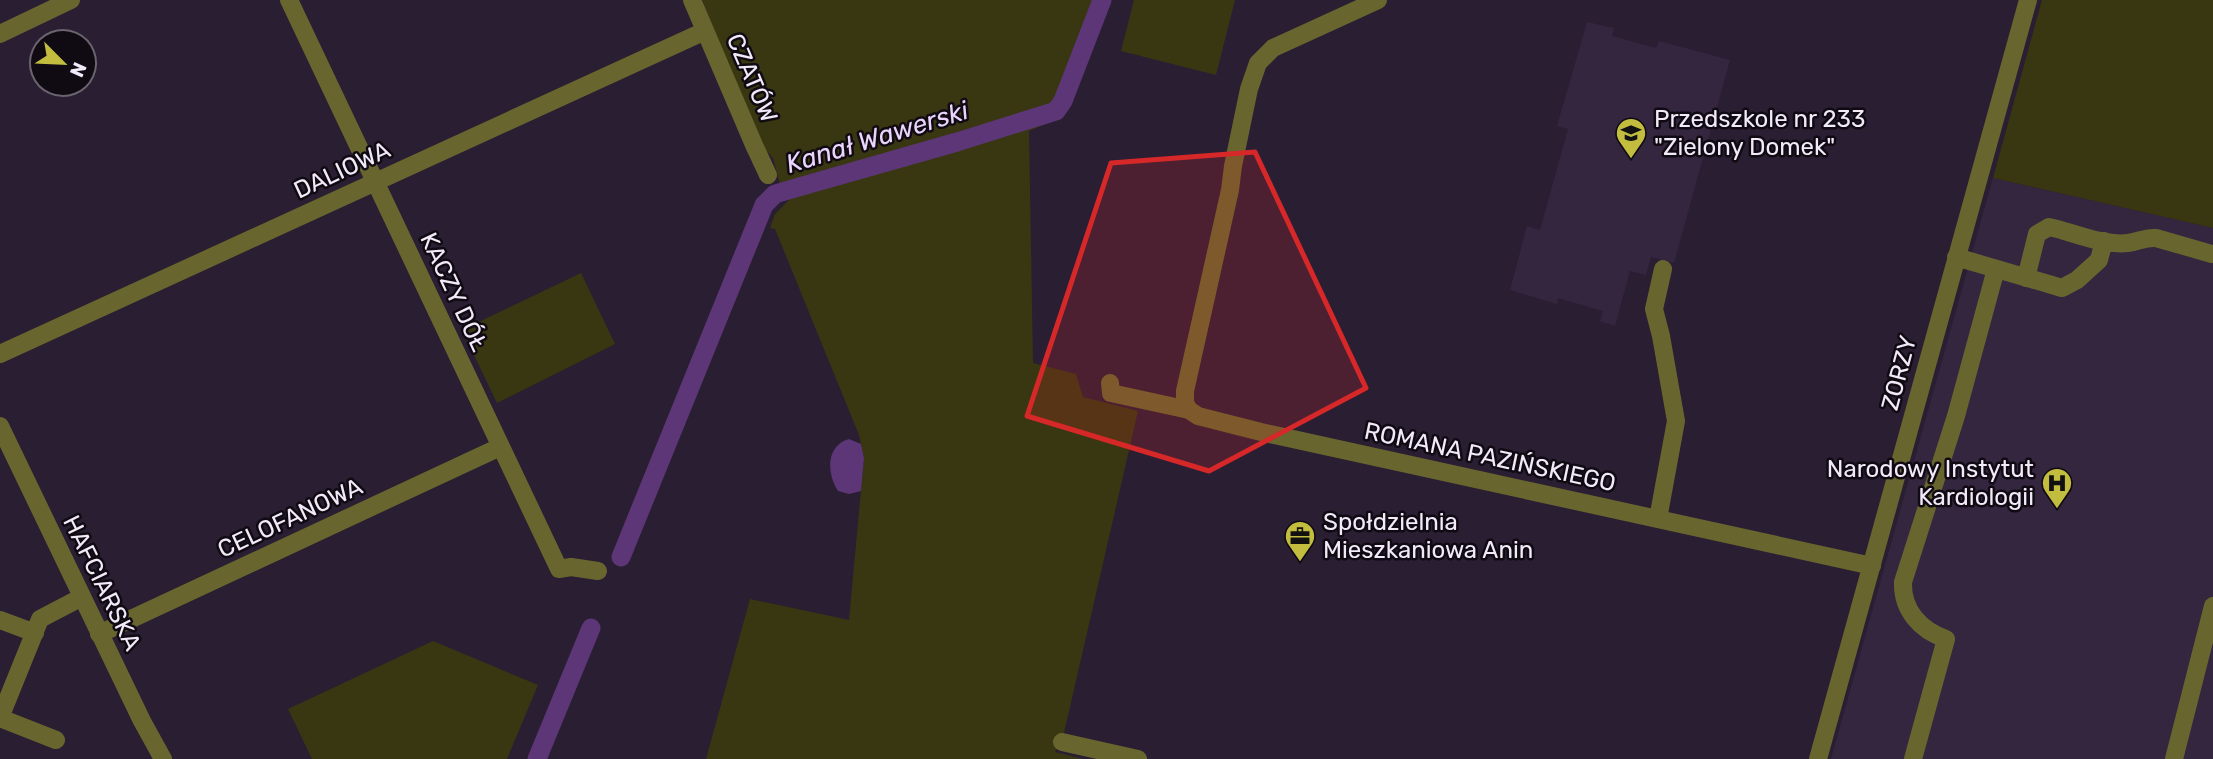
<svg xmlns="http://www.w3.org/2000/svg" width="2213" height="759" font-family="Rubik,sans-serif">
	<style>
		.built { fill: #352640 }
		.green { fill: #383711 }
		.water { fill: #5d3677 }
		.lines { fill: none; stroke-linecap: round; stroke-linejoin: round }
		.canal { stroke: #5d3677; stroke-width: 19 }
		.minor { stroke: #68662e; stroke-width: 18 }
		.marked { fill: #d62828; fill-opacity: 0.2; stroke: #d62828; stroke-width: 5; stroke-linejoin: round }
		.labels { text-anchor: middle; stroke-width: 5; stroke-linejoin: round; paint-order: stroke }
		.street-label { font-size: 24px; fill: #f2eaf8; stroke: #100a13 }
		.poi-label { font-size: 24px; fill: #f2eaf8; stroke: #100a13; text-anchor: start }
		.water-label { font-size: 26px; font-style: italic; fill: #ebd5fc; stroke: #100a13 }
	</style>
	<rect width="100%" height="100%" fill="#2a1e32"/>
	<!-- built -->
	<path class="built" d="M1587 22 1614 28 1612 36 1656 48 1659 41 1730 60 1674 263 1651 257 1646 275 1630 271 1615 326 1600 321 1603 311 1558 298 1557 304 1510 290 1527 226 1540 230 1568 129 1557 126Z
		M1993 178 2213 228V759H1831Z"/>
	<!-- green -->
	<path class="green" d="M702 0H1097L1074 62 1086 65C1070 105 1071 114 1029 131L1033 363 1076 374 1083 397 1138 411 1064 733 1055 752 1084 759H706L750 599 849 620 864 458 859 435 775 229 770 228 775 214 790 199 781 188 773 158 760 144Z
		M1134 0H1235L1216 75 1121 51Z
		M2042 0H2213V228L1993 178Z
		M581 273 615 344 497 403 462 330Z
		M433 641 538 685 507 759H312L288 709Z"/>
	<!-- water -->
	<path class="water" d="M849 439 861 444 864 458 861 491 849 494 838 491C827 474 825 446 849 439Z"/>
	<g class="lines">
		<!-- canal -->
		<path class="canal" d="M621 557 764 205 775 194 799 187 957 142 1056 111 1063 101 1102 0
			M537 759 591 628"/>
		<!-- minor -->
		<path class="minor" d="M289 0 559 569 571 567 598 571
			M692 0 754 145 768 175
			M0 34 71 0
			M1956 257 2062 288 2077 280 2099 260 2104 241
			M2026 278 2037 234 2049 227C2073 232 2102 246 2128 243 2138 242 2145 237 2156 238L2212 254
			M0 354 705 31
			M1110 383 1111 393 1189 410 1198 416 1261 432 1872 566
			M1189 410 1185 403V391L1230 190 1233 166 1249 89 1258 63 1273 48 1378 0
			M0 426 142 721 163 759
			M1658 519 1676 421 1661 336 1654 309 1663 269
			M0 620 35 633
			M99 634 500 447
			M0 718 40 619 82 597
			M0 718 56 740
			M1062 742 1138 759
			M1818 759 2028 0
			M1913 759 1946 639C1920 630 1902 610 1903 582L1956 416 1996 269
			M2174 759 2213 606"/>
	</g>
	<!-- marked area -->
	<path class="marked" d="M1255 152 1366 388 1209 471 1027 416 1111 163Z"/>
	<!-- icons -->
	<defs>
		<g id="school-pin" transform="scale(1.575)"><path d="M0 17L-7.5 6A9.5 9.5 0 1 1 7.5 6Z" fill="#c2bd3f" stroke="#100a13"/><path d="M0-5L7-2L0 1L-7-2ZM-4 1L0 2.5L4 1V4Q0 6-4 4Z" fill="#111"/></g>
		<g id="hospital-pin" transform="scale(1.575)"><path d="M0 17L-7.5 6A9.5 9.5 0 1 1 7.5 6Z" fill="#c2bd3f" stroke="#100a13"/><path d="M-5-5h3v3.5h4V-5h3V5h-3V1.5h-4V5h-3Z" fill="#111"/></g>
		<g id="office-pin" transform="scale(1.575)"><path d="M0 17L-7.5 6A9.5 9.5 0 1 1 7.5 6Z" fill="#c2bd3f" stroke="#100a13"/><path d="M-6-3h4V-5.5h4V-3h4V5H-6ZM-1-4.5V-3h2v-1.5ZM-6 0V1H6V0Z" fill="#111"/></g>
	</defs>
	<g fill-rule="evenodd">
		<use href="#school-pin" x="1631" y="133"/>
		<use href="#hospital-pin" x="2057" y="483"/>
		<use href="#office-pin" x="1300" y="536"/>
	</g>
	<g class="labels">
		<!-- street labels -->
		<g class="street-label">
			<text transform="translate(752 78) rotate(67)" y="8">CZATÓW</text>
			<text transform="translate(342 170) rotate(-25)" y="8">DALIOWA</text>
			<text transform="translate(454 292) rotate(65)" y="8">KACZY DÓŁ</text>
			<text transform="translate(1899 373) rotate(-75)" y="8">ZORZY</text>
			<text transform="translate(1490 457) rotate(12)" y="8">ROMANA PAZIŃSKIEGO</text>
			<text transform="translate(290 518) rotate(-25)" y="8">CELOFANOWA</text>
			<text transform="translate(102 583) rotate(64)" y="8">HAFCIARSKA</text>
		</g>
		<!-- poi labels -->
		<g class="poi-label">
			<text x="1654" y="127">Przedszkole nr 233<tspan x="1654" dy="28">"Zielony Domek"</tspan></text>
			<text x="2034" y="477" text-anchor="end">Narodowy Instytut<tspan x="2034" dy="28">Kardiologii</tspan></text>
			<text x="1323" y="530">Społdzielnia<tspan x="1323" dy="28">Mieszkaniowa Anin</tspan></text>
		</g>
		<!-- water labels -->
		<g class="water-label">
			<text transform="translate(877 137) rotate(-17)" y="9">Kanał Wawerski</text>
		</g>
	</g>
	<!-- north arrow -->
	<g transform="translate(63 63) rotate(114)"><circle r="33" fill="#100a13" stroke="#6a646f" stroke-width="2"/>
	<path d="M0-5L12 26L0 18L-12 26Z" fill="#c2bd3f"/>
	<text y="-10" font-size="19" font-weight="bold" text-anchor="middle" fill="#f2eaf8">N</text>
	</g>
</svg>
